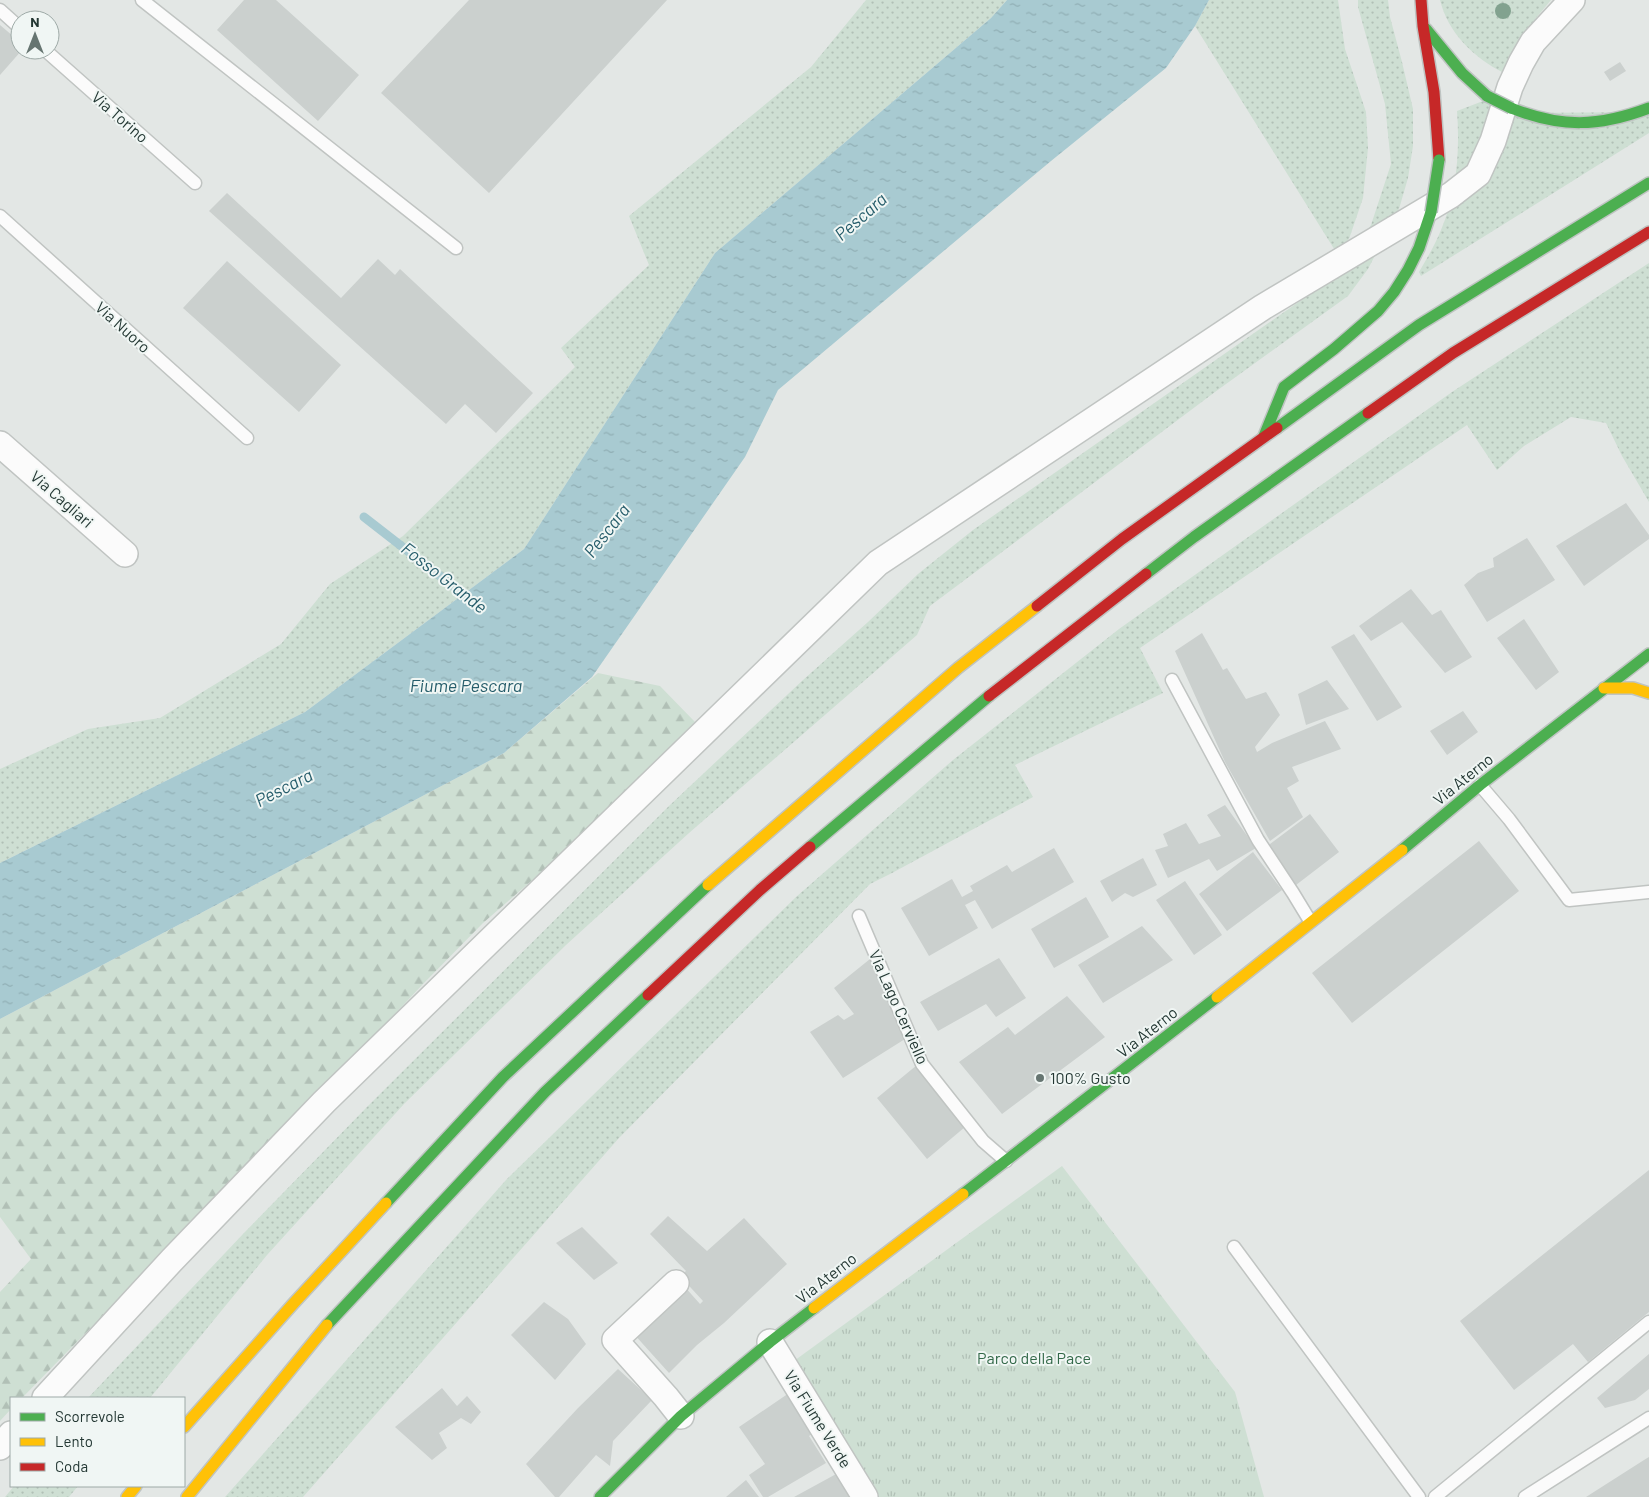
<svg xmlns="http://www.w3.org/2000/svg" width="1649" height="1497" font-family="Barlow,sans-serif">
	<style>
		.grass { fill: url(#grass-dots) }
		.forest { fill: url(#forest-firs) }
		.park { fill: url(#park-tufts) }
		.water { fill: url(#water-ripples) }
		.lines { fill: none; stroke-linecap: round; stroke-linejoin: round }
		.stream { stroke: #a8cad1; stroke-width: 9 }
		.building { fill: #cbd0ce }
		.lane-casing { stroke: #c0c4c2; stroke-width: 15 }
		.street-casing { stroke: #c0c4c2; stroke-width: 28 }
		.fast-casing { stroke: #bfc4c2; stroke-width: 14 }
		.slow-casing { stroke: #bfc4c2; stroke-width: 14 }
		.jam-casing { stroke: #bfc4c2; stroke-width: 14 }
		.lane { stroke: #fbfbfb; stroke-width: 12 }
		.street { stroke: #fbfbfb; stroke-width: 25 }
		.fast { stroke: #4caf50; stroke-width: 11 }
		.slow { stroke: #ffc107; stroke-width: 11 }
		.jam { stroke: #c62828; stroke-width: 11 }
		.fast-bridge-casing { stroke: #bcc3c1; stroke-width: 14; stroke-linecap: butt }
		.fast-bridge { stroke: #4caf50; stroke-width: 11 }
		.tree { fill: #82a28f }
		.poi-dot { fill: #667571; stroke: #f0f6f4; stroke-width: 2 }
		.labels { text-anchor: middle; stroke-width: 4; stroke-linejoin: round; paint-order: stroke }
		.street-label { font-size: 16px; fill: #233733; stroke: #f0f6f4 }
		.poi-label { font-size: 16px; fill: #233733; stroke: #f0f6f4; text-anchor: start }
		.park-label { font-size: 16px; fill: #336949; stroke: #f0f6f4 }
		.water-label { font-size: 18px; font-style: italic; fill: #265d6b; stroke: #f0f6f4 }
	</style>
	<defs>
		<pattern id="grass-dots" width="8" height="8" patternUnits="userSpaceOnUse" patternTransform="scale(1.25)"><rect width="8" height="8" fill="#cedfd3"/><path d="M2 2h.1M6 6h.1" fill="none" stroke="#b1c0b6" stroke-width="1.8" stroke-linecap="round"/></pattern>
		<pattern id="forest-firs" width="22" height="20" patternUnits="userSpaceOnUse" patternTransform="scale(1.25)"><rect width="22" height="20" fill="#cedfd3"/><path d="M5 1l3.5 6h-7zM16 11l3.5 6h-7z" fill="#b1c0b6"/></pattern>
		<pattern id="park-tufts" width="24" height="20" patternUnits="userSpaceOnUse" patternTransform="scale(1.25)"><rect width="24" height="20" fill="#cedfd3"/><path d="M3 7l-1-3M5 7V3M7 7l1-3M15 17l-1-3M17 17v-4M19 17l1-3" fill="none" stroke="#b1c0b6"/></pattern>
		<pattern id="water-ripples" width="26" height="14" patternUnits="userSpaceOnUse" patternTransform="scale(1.25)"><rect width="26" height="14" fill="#a8cad1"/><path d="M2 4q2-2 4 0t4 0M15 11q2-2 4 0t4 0" fill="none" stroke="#90aeb4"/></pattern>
	</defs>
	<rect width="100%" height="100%" fill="#e3e7e5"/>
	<!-- grass -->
	<path class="grass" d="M866 0H1007L991 18 715 253 524 549 305 712 0 863V769L88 729 160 718 281 644 330 584 403 536 575 367 561 348 649 265 629 216 811 67Z
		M1209 0H1338L1345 49 1366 112 1368 148 1363 198 1349 239 1336 252 1195 26Z
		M1358 0H1388L1390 17 1402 62 1413 109V146L1408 178 1399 209 1368 269 1348 296 1215 392 930 606 917 635 689 833 566 945 404 1104 267 1255 150 1398H88L243 1234 366 1108 670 805 803 680 868 622 918 574 973 530 1340 273 1371 225 1391 164 1385 104 1358 7Z
		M1440 0H1551L1536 18 1504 73C1474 58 1448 33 1440 0Z
		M1483 101 1507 113 1649 112V133L1421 276 1419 272C1427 258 1435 245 1441 230 1457 193 1460 151 1457 111Z
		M1649 263V502L1622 456 1606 423 1571 417 1524 446 1497 470 1467 425 1140 648 1163 693 1015 765 1033 797 892 873 870 884 619 1138 303 1497H225L506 1180 796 897 953 760 1119 629 1452 392Z
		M14 1486H78L69 1497H5Z"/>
	<!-- forest -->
	<path class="forest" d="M598 673 660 686 695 722 552 863 483 923 423 984 316 1098 22 1398H11V1409L0 1421V1292L31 1259 0 1217V1019L504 753Z"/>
	<!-- park -->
	<path class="park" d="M1062 1166 1235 1392 1264 1497H870L787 1366Z"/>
	<!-- water -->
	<path class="water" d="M1007 0H1209L1195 26 1166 68 1051 161 778 390 745 457 592 677 504 753 0 1019V863L305 712 524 549 715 253 991 18Z"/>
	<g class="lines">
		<!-- stream -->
		<path class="stream" d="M364 517 472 601"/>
	</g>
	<!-- building -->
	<path class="building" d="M244 0H276L359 75 318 121 217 30Z
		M469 0H667L489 193 381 93Z
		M0 25 20 42V50H22L0 75Z
		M1620 62 1626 71 1610 81 1604 72Z
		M227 193 341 298 378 259 395 275 400 269 533 393 496 433 465 404 446 424 209 211Z
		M227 261 341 365 299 412 183 308Z
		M1626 503 1649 535V539L1584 586 1556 546Z
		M1527 538 1555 580 1487 622 1464 585 1478 573 1494 567 1493 558Z
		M1411 589 1432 615 1441 610 1472 657 1445 673 1402 622 1371 641 1359 626Z
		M1524 619 1559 672 1536 690 1497 638Z
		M1202 633 1223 670 1227 668 1246 699 1266 692 1280 715 1255 747 1257 752 1272 743 1325 721 1341 749 1292 767 1299 781 1287 788 1303 817 1270 841 1225 762 1175 651Z
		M1354 634 1402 707 1377 721 1331 647Z
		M1327 680 1349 709 1306 725 1298 694Z
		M1463 711 1478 732 1447 755 1430 731Z
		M1225 805 1256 848 1217 871 1209 859 1168 878 1155 850 1168 846 1163 834 1186 823 1199 844 1221 836 1207 815Z
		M1310 814 1339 852 1296 885 1266 847Z
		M1479 841 1519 891 1352 1023 1312 973Z
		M1054 848 1074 882 992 929 975 900 965 905 978 928 929 956 901 908 952 879 962 897 973 891 970 886 1007 865 1012 872Z
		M1253 852 1282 890 1227 931 1199 894Z
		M1143 858 1157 885 1133 897 1125 893 1112 902 1100 881Z
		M1185 881 1222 935 1194 955 1156 900Z
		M1086 897 1109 937 1054 968 1031 929Z
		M1142 926 1173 960 1103 1003 1078 965Z
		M875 955 905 1039 843 1078 810 1032 838 1015 844 1020 854 1014 834 988Z
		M999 958 1026 998 996 1017 986 1004 938 1031 920 1002Z
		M1067 996 1105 1037 1002 1114 959 1062 1008 1027 1015 1035Z
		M917 1065 965 1127 927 1159 877 1098Z
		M1649 1170V1312L1588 1362 1573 1344 1514 1390 1460 1321Z
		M668 1216 707 1251 744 1218 787 1264 724 1323 697 1345 669 1373 633 1333 684 1286 700 1304 703 1301 680 1276 686 1271 650 1234Z
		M582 1227 618 1263 594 1280 556 1243Z
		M544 1302 568 1319 586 1344 555 1380 511 1335Z
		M1649 1354V1389L1635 1400 1605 1408 1597 1398Z
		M618 1369 652 1400 613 1441 610 1466 596 1455 559 1497H555L526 1464 578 1408Z
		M442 1388 457 1406 467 1396 481 1412 471 1424 461 1418 439 1433 447 1448 432 1460 395 1427Z
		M792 1391 818 1429 809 1436 826 1463 768 1497H763L749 1475 765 1464 739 1427Z
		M1649 1457V1497H1586L1644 1460Z
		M838 1473 855 1497H794Z
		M746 1480 759 1497H726Z"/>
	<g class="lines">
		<!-- lane casing -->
		<g class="lane-casing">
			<path id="lane" d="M142 0 456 248
				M0 10 20 28
				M45 50 195 183
				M0 216 247 438
				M1172 680 1258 840 1293 893 1310 921
				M1480 785 1509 819 1569 900 1649 892
				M859 916 922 1064 983 1141 1006 1161
				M1234 1247 1419 1497
				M1435 1497 1649 1322
				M1525 1497 1649 1418"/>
		</g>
		<!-- street casing -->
		<g class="street-casing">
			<path id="street" d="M0 444 125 554
				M676 1283 615 1340 666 1397 681 1416
				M770 1342 865 1497
				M45 1398 172 1260 324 1102 878 563 1263 307 1451 195 1478 174 1493 141 1510 87 1521 63 1533 42 1572 0
				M0 1447 11 1434"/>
		</g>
		<!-- fast casing -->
		<g class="fast-casing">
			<path id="fast" d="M1426 29 1462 73 1487 96
				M1511 108C1561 128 1599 127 1649 108
				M1277 428 1419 325 1649 183
				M1264 436 1284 387 1334 349 1378 311 1394 292 1408 270 1419 248 1431 212
				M1146 574 1194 537 1368 413
				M810 847 989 696
				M1402 850 1480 785 1649 654
				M963 1194 1217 997
				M386 1203 503 1077 708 885
				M327 1325 545 1092 648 995
				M600 1497 681 1416 770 1342 814 1308"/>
		</g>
		<!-- slow casing -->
		<g class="slow-casing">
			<path id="slow" d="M1604 688H1633L1649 693
				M708 885 958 668 1037 606
				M1217 997 1402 850
				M814 1308 963 1194
				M184 1427 293 1304 386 1203
				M127 1497 136 1486
				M187 1497 327 1325"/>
		</g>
		<!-- jam casing -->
		<g class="jam-casing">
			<path id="jam" d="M1421 0 1423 26 1434 92 1439 160
				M1368 413 1453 353 1649 232
				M1037 606 1122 539 1277 428
				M989 696 1146 574
				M648 995 760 890 810 847"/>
		</g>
		<!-- lane -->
		<use href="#lane" class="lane"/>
		<!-- street -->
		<use href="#street" class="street"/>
		<!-- fast -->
		<use href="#fast" class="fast"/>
		<!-- slow -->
		<use href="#slow" class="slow"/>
		<!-- jam -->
		<use href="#jam" class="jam"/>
		<!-- fast-bridge casing -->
		<g class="fast-bridge-casing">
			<path id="fast-bridge" d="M1487 96 1511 108
				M1431 212 1439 160"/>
		</g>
		<!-- fast-bridge -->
		<use href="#fast-bridge" class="fast-bridge"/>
	</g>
	<!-- trees -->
	<circle class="tree" cx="1503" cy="11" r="8"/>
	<!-- markers -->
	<circle class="poi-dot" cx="1040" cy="1078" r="5"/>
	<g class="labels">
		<!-- street labels -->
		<g class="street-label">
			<text transform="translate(120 117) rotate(41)" y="6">Via Torino</text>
			<text transform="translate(123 327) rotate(42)" y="6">Via Nuoro</text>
			<text transform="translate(62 499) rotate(41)" y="6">Via Cagliari</text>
			<text transform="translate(1463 779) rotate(-39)" y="6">Via Aterno</text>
			<text transform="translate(899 1007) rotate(66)" y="6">Via Lago Cerviello</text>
			<text transform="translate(1147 1032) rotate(-38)" y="6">Via Aterno</text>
			<text transform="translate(826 1278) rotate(-38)" y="6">Via Aterno</text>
			<text transform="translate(818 1419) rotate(58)" y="6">Via Fiume Verde</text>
		</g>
		<!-- poi labels -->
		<g class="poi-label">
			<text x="1050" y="1084">100% Gusto</text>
		</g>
		<!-- park labels -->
		<g class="park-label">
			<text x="1034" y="1364">Parco della Pace</text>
		</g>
		<!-- water labels -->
		<g class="water-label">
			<text transform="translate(861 217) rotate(-41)" y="6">Pescara</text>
			<text transform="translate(607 531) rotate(-52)" y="6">Pescara</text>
			<text transform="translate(444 578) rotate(38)" y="6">Fosso Grande</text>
			<text x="466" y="692">Fiume Pescara</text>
			<text transform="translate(284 788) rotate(-27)" y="6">Pescara</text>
		</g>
	</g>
	<!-- legend -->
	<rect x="10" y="1397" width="175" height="90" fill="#f0f6f4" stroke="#9eaaa7"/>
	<rect x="20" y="1413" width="25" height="8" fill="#4caf50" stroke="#9eaaa7"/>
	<text x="55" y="1422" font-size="15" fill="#233733">Scorrevole</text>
	<rect x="20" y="1438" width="25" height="8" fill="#ffc107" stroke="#9eaaa7"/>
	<text x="55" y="1447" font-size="15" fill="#233733">Lento</text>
	<rect x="20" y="1463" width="25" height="8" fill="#c62828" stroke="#9eaaa7"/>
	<text x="55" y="1472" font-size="15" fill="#233733">Coda</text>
	<!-- north arrow -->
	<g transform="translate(35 35)"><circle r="24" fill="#f0f6f4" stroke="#9eaaa7"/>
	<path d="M0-4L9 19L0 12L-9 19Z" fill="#667571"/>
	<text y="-8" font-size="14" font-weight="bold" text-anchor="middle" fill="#233733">N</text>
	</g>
</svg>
